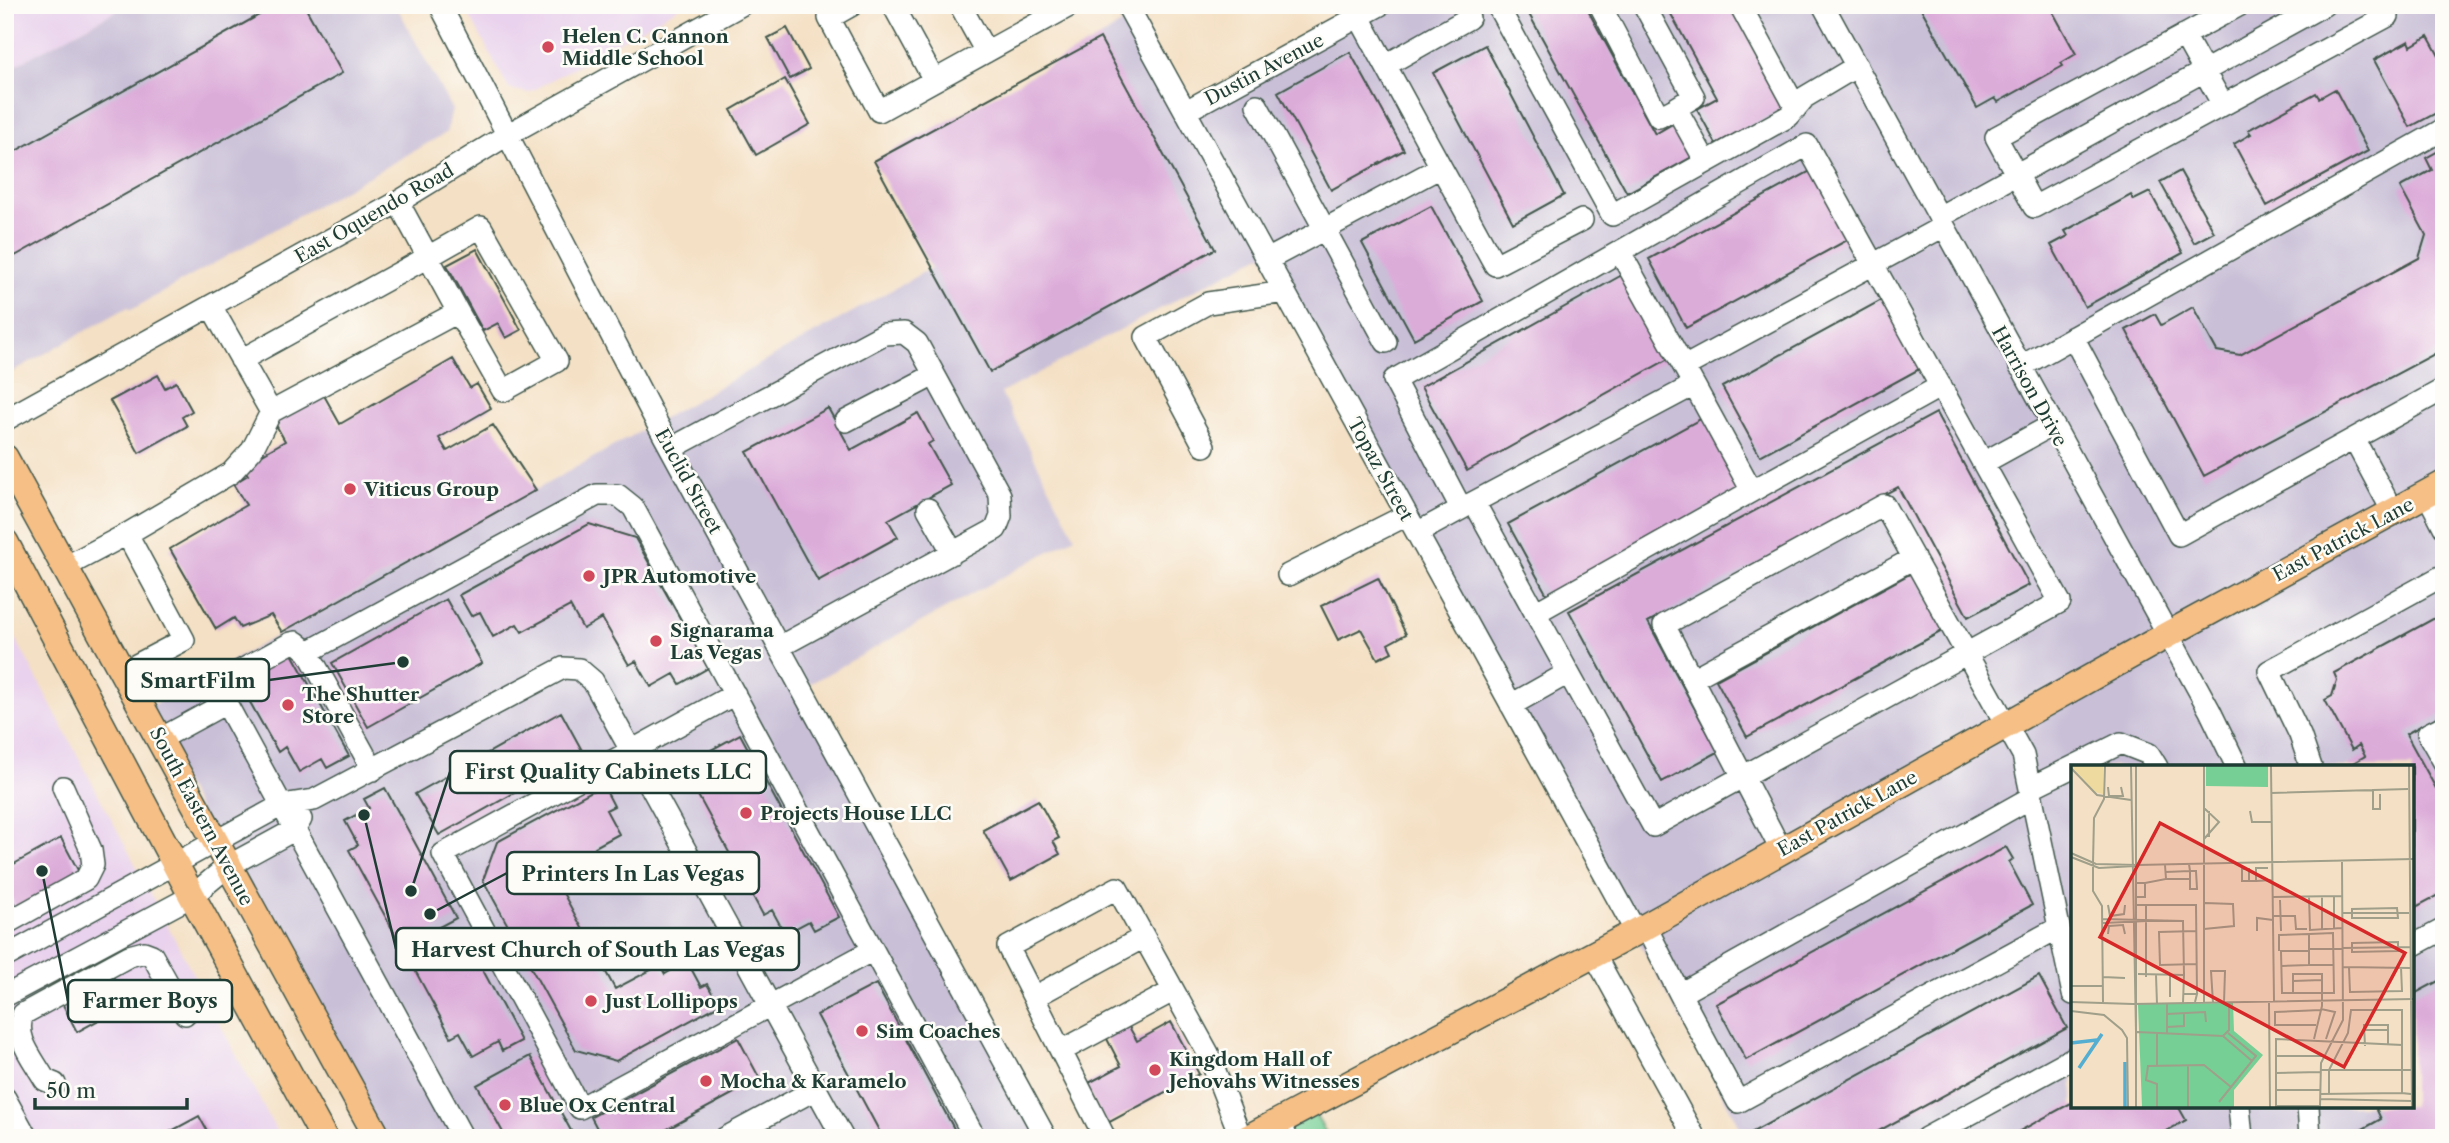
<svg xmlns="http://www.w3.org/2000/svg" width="2449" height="1143" font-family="'Libre Caslon Text',serif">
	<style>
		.built { fill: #e9d2ed }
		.industrial { fill: #c9bfd7; fill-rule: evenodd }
		.green { fill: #76cf95; stroke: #4a8664; stroke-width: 2 }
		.building { fill: #dcacd9 }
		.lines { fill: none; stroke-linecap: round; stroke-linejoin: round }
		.minor-casing { stroke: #3f554a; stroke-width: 24 }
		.major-casing { stroke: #3f554a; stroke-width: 29 }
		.minor { stroke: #fff; stroke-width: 21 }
		.major { stroke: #f5bf86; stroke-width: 26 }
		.poi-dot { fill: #d1495b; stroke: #fdfcf7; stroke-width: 2.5 }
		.labels { text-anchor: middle; stroke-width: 5; stroke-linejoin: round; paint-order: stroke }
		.poi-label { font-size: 19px; font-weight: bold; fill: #1f3d34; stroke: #fdfcf7; text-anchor: start }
		.street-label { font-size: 19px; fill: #1f3d34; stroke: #fdfcf7 }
		.inset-river { fill: none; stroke: #53aed1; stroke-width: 3.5 }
		.inset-road { fill: none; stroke: #9f9f8a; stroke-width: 2 }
		.view { fill: #d62828; fill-opacity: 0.15; stroke: #d62828; stroke-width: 3.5 }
		.inset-edge { fill: none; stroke: #1f3d34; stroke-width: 3.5 }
		.leader { fill: none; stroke: #1f3d34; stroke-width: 2.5 }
		.callout-dot { fill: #1f3d34; stroke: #fdfcf7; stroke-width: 2.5 }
		.callout { fill: #fdfcf7; stroke: #1f3d34; stroke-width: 2.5 }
		.callout-label { font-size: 21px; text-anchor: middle; font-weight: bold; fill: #1f3d34 }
	</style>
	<rect width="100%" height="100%" fill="#fdfcf7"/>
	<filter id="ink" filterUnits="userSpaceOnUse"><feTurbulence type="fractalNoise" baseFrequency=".0143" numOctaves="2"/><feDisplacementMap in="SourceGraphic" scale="14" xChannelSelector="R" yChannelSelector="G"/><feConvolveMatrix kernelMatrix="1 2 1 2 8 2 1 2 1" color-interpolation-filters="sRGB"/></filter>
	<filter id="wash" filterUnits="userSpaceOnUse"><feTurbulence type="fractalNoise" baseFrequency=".00686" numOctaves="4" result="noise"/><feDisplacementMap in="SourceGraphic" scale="28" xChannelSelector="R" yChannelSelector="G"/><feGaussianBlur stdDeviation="1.57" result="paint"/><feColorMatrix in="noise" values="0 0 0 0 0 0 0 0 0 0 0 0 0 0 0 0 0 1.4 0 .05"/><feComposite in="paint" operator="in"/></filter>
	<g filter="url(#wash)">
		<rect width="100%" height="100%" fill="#f4e0c4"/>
		<!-- built -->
		<path class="built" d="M5 5H127L5 71Z
			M464 5H683L529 93 509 89Z
			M5 618 280 1138H5Z"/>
		<!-- industrial -->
		<path class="industrial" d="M127 5H396L452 110 446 133 131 310 128 307 5 376V71Z
			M1381 5H2444V1138H1746L1263 254 1001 393 1075 537 802 688 1046 1138H378L144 710 931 268 874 161 1100 38 1133 16 1186 111ZM2073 767H2412V1106H2073Z"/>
		<!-- green -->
		<path class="green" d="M1310 1106 1329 1138H1248Z"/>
		<g id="blocks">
			<!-- building -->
			<path class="building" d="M277 5H304L342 73 15 256 5 239V157Z
				M1524 5H1585L1655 134 1676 122 1694 156 1627 193Z
				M1666 5H1731L1786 106 1716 144 1697 109 1717 98Z
				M1919 5H2049L2076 54 2061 63 2063 66 1998 102 1995 98 1977 108Z
				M787 28 809 69 790 79 768 38Z
				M2428 36 2444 65V109L2410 127 2374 60 2409 41 2411 46Z
				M1100 38 1215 249 990 372 874 161Z
				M1485 45 1564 195 1513 223 1433 73Z
				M1350 52 1404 150 1331 190 1278 92Z
				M785 79 810 124 756 155 731 110Z
				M2335 89 2368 151 2267 206 2234 144 2251 134 2248 130 2316 93 2319 98Z
				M2444 148V349L2204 476 2126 330 2155 314 2161 325 2193 307 2217 351 2240 355 2419 258 2426 235 2400 187 2432 170 2426 158Z
				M1814 169 1851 238 1686 328 1649 259Z
				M2180 171 2214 232 2194 243 2160 182Z
				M2150 192 2183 253 2085 307 2051 245 2068 236 2065 231 2131 195 2134 200Z
				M1431 206 1483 301 1414 339 1362 243Z
				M477 249 521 330 506 338 498 323 483 331 447 265Z
				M1622 275 1668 359 1467 471 1421 387Z
				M1885 298 1923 367 1760 456 1722 387Z
				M453 359 470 388 477 384 491 408 439 438 447 451 493 425 536 490 282 632 271 615 240 628 234 618 216 629 170 549 246 505 233 484 248 475 242 466 285 441 272 418 321 390 340 424Z
				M158 375 165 388 176 382 192 411 182 417 187 426 139 453 110 401Z
				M828 408 851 450 918 413 933 441 928 444 951 485 888 520 898 537 818 581 747 452Z
				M1936 413 2029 585 1968 617 1898 487 1648 622 1718 752 1662 782 1569 611Z
				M1704 417 1743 488 1547 595 1508 524Z
				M589 524 635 538 708 668 680 684 674 674 651 687 636 661 629 665 602 618 583 629 570 606 522 632 517 624 493 637 480 612 471 616 459 595Z
				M1913 572 1944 630 1747 737 1716 680Z
				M1378 578 1406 634 1388 644 1392 652 1378 659 1361 629 1338 640 1321 606Z
				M446 599 482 663 368 727 332 663Z
				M2444 613V713L2406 734 2444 803V892L2412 909V767H2346L2365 756 2359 745 2352 750 2325 700 2332 696 2337 680 2334 673Z
				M291 652 349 756 327 768 322 759 299 772 285 747 278 752 238 681Z
				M561 712 584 754 439 835 415 794Z
				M740 734 839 917 814 930 809 921 785 934 772 910 763 915 682 766Z
				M603 785 614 806 606 810 619 834 595 847 600 856 556 880 615 989 660 965 665 974 687 961 701 987 707 984 719 1005 616 1061 576 1050 483 880 497 842Z
				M385 788 456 918 402 947 349 850 358 845 345 821 369 808 364 799Z
				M1038 800 1059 838 1053 841 1060 854 1011 881 983 830Z
				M61 838 80 874 17 908 5 886V869Z
				M2006 847 2013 859 2009 862 2032 905 1746 1060 1716 1004Z
				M464 935 521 1041 502 1051 498 1042 473 1056 460 1032 451 1037 411 963Z
				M111 973 128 1004 77 1032 61 1001Z
				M2039 976 2067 1028 1866 1138H1750L1749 1134Z
				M2444 978V1136L2441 1138H2365L2361 1130 2381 1119 2375 1106H2412V995Z
				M876 984 959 1138H883L817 1015Z
				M1171 1022 1199 1074 1106 1124 1085 1085 1121 1066 1106 1037 1128 1025 1137 1041Z
				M738 1038 760 1079 651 1138H602L591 1117Z
				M530 1056 575 1138H506L477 1085Z
				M2073 1102V1106H2178L2186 1120 2154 1138H2007Z
				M199 1116 211 1138H165L164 1135Z"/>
		</g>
	</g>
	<g filter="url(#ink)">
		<use href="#blocks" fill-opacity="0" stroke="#3f554a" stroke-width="2"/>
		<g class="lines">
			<!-- minor casing -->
			<g class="minor-casing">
				<path id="minor" d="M440 5 657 423 1046 1138
					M852 5 829 18 879 111 1071 5
					M893 5 934 80
					M960 5 986 52
					M1127 5 1636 932
					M1497 5 1612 215 1789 116 1805 97 1857 66
					M1600 5 1659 117 1676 108 1706 162
					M1644 5 1694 97 1676 108
					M1740 5 1796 108
					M1823 5 2210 711 2237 767
					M2240 5 1996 137 2034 207 2388 16 2382 5
					M1359 17 1441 167
					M2184 35 2223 105
					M1386 65 1469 18
					M1257 105 1386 342
					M1186 111 1380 5
					M398 202 428 257 481 227 557 361 503 391 458 312
					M1939 217 2324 5
					M1267 260 1441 167 1495 265 1582 220
					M2073 337 2179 535 2444 389
					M241 360 428 257 458 312 271 412
					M1684 367 1944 226
					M2020 367 2444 129
					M1694 385 1752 491 1941 386
					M5 420 398 202 507 135 741 5
					M846 421 934 375
					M2354 439 2393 512
					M1204 446 1146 337 1208 303 1285 292
					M672 448 884 334 904 333 917 343 1000 495 1001 516 996 529 779 647
					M1983 463 2052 425
					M2427 494 2444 527
					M1461 508 1394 380 1807 145 2060 602 1653 826 1474 502 1694 385 1620 252
					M928 509 953 553
					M1417 533 1472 503
					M127 534 231 473 252 450 271 412 211 306
					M65 567 127 534 184 640 123 672
					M1288 575 1407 515
					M1535 613 1752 491
					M308 652 373 770
					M1692 679 1914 558
					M735 694 443 854 580 1108 873 950
					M226 703 225 686 229 677 291 643 296 642 308 652 597 495H618L633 507 975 1138
					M1511 705 1568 673
					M2444 726 2428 734 2444 762
					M160 739 226 703 463 1138
					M2311 767 2300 735 2269 671 2444 575
					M2030 788 2121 743 2149 754 2157 767
					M2032 797 1680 994 1738 1102 2058 928
					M1781 850 1664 625 1884 505 2023 755 2073 994
					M5 924 86 879 93 865 91 850 63 787
					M1646 927 1680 994
					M2412 946 2444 929
					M1594 954 1695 1138
					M5 957 282 805 314 800 563 668 579 669 593 681 816 1089
					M5 996 192 896 228 866 294 830 301 819
					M1034 997 1144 937
					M1061 1051 1173 991
					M55 1084 45 1080C34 1060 13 1038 23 1014L129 956 144 952 152 955 185 1014
					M5 1098 27 1138
					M2239 1106 2242 1138
					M2308 1106 2310 1138
					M1279 1122 1287 1138
					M725 1138 816 1089 843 1138
					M1105 1138 1008 947 1117 888 1208 1053 1241 1138
					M1926 1138 2073 1058"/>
			</g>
			<!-- major casing -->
			<g class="major-casing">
				<path id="major" d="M5 458 378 1138
					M5 542 192 896 324 1138
					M1248 1138 1636 932 2167 635 2444 484"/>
			</g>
			<!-- minor -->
			<use href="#minor" class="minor"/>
			<!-- major -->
			<use href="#major" class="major"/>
		</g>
	</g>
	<!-- markers -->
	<g class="poi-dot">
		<circle cx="548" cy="47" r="7"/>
		<circle cx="350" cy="489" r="7"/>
		<circle cx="589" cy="576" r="7"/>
		<circle cx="656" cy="641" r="7"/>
		<circle cx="288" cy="705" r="7"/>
		<circle cx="746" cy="813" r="7"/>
		<circle cx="591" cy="1001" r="7"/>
		<circle cx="862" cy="1031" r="7"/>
		<circle cx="1155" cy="1070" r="7"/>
		<circle cx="706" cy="1081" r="7"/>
		<circle cx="505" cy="1105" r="7"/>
	</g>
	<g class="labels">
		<!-- poi labels -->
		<g class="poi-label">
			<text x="562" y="43">Helen C. Cannon<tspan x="562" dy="22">Middle School</tspan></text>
			<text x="364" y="496">Viticus Group</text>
			<text x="603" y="583">JPR Automotive</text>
			<text x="670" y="637">Signarama<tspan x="670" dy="22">Las Vegas</tspan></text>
			<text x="302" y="701">The Shutter<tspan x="302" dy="22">Store</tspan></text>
			<text x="760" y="820">Projects House LLC</text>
			<text x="605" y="1008">Just Lollipops</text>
			<text x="876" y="1038">Sim Coaches</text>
			<text x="1169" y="1066">Kingdom Hall of<tspan x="1169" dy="22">Jehovahs Witnesses</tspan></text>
			<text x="720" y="1088">Mocha &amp; Karamelo</text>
			<text x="519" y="1112">Blue Ox Central</text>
		</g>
		<!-- street labels -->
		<g class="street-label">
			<text transform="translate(1264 69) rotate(-28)" y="7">Dustin Avenue</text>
			<text transform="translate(374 213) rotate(-30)" y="7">East Oquendo Road</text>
			<text transform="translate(2030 386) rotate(61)" y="7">Harrison Drive</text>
			<text transform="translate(1381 469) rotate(61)" y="7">Topaz Street</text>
			<text transform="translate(689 481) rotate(61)" y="7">Euclid Street</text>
			<text transform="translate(2343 539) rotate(-28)" y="7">East Patrick Lane</text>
			<text transform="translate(1847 813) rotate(-29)" y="7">East Patrick Lane</text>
			<text transform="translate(202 816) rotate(62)" y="7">South Eastern Avenue</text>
		</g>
	</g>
	<!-- overview -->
	<g transform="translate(2071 765)">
		<rect width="343" height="343" fill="#f4e0c4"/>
		<path d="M135 1H197V22L135 21ZM162 238 163 266 192 290 163 325V342H71L67 239Z" fill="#76cf95"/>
		<path d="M0 1H32V29L24 27Z" fill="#eeda9e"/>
		<path class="inset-river" d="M0 278 26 275M54 297V342M8 303 31 269"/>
		<path class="inset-road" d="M60 1 65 267M65 1V342M133 1V238M200 1 203 236M338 1 341 342M0 3 26 30 60 35M37 22 38 31H52L50 22M302 24V44H309V29M200 28 337 24M133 43 148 57 133 74M179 46 181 57H201M138 72V46M0 88 25 99 66 100 343 94M0 92 28 103 64 101M118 99 119 106H125L126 124H119V114M94 107 119 106V114H95M178 116V104H171V116H185L202 115M185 116V103H197M66 118H74V132H66M74 118 95 114 94 100M263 131V164M202 132 271 131M238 132 239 165 271 163M209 135 210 166M37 140 39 151 53 149 54 140M66 140H75V212M75 140H125L126 229M326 143 327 153H281V144ZM271 148H338M202 151H224L225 164H236M31 154 112 156 113 210M32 158 76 156M133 164 163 161 162 139 134 138M251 165V131M126 166 88 167 89 200 126 199M186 166V153L202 155M37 169 38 161 52 160 54 169M327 177V186L281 187V178ZM271 183 339 182M238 184H271M208 186V170L238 169 262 168 263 228H211L210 186H238V169M238 186V200H263M210 201 238 200M272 202 339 203M278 202 279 227 331 226 330 202M67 209 113 210 112 238M85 210 86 239M99 210V232M32 212 54 213M222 216 251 215M0 221H32M222 228V209H251V241L243 274M113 229H126L124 237M0 237 62 239M32 237 31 141 22 126V98L23 53 33 34 34 1M142 238 140 206H154L153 238M198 238 199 342M62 239 343 234M96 239V268M250 244 264 247 255 274M0 246 33 250 51 265 56 273 57 342M96 249 134 247 135 257M245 260H204V247L250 245M96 262 113 261V249M293 265H317M66 267 152 271 158 265V238M86 268V301M152 271 181 296M331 280V245H280L277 268 258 305H341M294 281 293 260H317V280M205 291H253M117 300V342M250 305H258V329M205 308 249 307M205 325H249M249 329 331 328M249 334 341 336M148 337 185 291 157 268M205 341H248M86 342V319L75 315 77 301 133 300 160 322M205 342V274L331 280V328L340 329M249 342 250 298 272 255 271 97"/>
		<path class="view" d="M89 58 334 188 273 302 29 172Z"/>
		<rect width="343" height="343" class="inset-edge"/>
	</g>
	<!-- callouts -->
	<path class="leader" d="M403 662L269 680M411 891L450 772M430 914L507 873M364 815L396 949M42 871L68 1001"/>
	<g class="callout-dot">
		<circle cx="403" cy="662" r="7"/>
		<circle cx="411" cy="891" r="7"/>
		<circle cx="430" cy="914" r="7"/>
		<circle cx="364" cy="815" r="7"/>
		<circle cx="42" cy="871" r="7"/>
	</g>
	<g class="callout">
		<rect x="126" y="659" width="143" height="42" rx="7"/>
		<rect x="450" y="751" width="316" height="42" rx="7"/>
		<rect x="507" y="852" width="252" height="42" rx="7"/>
		<rect x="396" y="928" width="403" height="42" rx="7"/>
		<rect x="68" y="980" width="164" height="42" rx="7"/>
	</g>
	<g class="callout-label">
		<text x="198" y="688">SmartFilm</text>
		<text x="608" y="779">First Quality Cabinets LLC</text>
		<text x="633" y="881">Printers In Las Vegas</text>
		<text x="598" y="957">Harvest Church of South Las Vegas</text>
		<text x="150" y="1008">Farmer Boys</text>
	</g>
	<!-- margin -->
	<rect width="2449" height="1143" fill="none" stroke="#fdfcf7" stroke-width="28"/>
	<!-- scale -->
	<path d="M35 1098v10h152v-10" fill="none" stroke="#1f3d34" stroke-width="3.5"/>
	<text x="46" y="1098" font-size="21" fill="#1f3d34" stroke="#fdfcf7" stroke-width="5" paint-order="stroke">50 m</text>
</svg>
